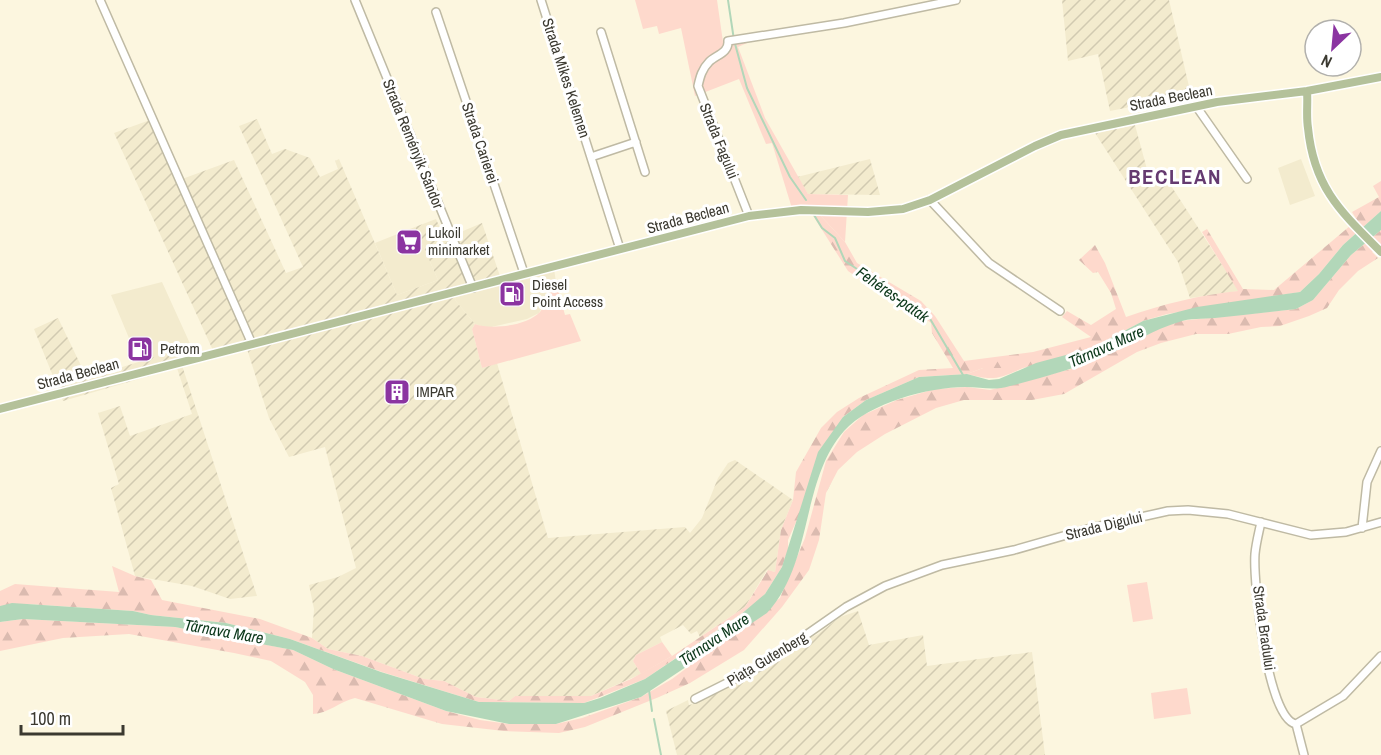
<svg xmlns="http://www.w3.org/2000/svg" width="1381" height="755" font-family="'Archivo Narrow',sans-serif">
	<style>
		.built { fill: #f3ebce }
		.industrial { fill: url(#industrial-furrows) }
		.green { fill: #fed9cc }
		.forest { fill: url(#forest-firs) }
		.water { fill: #b2d7b9 }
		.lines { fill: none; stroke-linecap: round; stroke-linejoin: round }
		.stream { stroke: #b2d7b9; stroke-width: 2 }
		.minor-casing { stroke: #bfbaa4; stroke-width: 10 }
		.major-casing { stroke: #fff; stroke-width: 11 }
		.minor { stroke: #fff; stroke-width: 7 }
		.major { stroke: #b4c19a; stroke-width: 8 }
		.labels { text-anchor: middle; stroke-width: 6; stroke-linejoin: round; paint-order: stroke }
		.street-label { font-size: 15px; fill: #3b3930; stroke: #fff }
		.poi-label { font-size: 15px; fill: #3b3930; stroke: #fff; text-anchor: start }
		.water-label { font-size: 16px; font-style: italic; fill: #0b371a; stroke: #fff }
		.district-label { font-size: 21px; font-weight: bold; letter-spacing: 1.5px; fill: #653a70; stroke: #fff }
	</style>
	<defs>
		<pattern id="industrial-furrows" width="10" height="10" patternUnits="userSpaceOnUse" patternTransform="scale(1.5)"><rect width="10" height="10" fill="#f3ebce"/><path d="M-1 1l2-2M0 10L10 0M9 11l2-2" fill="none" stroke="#d1cab1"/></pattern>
		<pattern id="forest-firs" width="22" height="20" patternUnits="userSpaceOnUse" patternTransform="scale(1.5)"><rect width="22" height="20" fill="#fed9cc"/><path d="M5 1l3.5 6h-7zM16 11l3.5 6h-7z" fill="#dbbbb0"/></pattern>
	</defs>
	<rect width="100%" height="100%" fill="#fcf6df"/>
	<!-- built -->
	<path class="built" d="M1301 159 1315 196 1290 205 1278 168Z
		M415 227 438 280 397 295 375 243Z
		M554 269 556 282 539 313 527 319 487 328 475 324 455 300 456 294Z
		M162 282 192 348 139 362 111 295Z"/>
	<!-- industrial -->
	<path class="industrial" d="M1062 0H1169L1191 95 1110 111 1098 54 1068 61Z
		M257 119 272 154 285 149 310 158 320 177 338 169 335 161 339 159 397 295 438 280 415 227 436 219 443 235 456 234 482 223 502 282 457 294 455 300 475 324 472 329 482 368 497 363 548 538 685 527 690 533 702 518 718 478 728 463 735 460 793 500 781 530 775 572 767 570 745 607 700 637 697 631 691 634 683 625 660 637 662 642 636 655 633 661 641 674 591 696H515L509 701 476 697 444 681 424 679 362 656 328 649 312 638 314 609 309 585 338 577 356 568 325 447 289 457 269 418 247 349 216 357 114 133 150 120 201 221 182 179 234 160 286 273 303 267 239 126Z
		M1135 125 1148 173 1164 169 1168 181 1239 291 1190 298 1178 262 1095 133Z
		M870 159 880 195 808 194 797 177Z
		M58 318 87 378 177 350 257 596 230 599 192 586 135 576 111 488 119 484 98 413 120 406 130 436 192 414 177 368 63 401 34 329Z
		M858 611 869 645 923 635 927 666 1032 652 1045 755H677L666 711 688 700 689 705 697 703V700L807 636 810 638 818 634 840 617Z"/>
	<!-- green -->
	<path class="green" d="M635 0H717L723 42 747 43 738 47 765 118 808 194 848 195 845 242 820 215H794L772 143 766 144 739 79 695 96 681 28 659 34 657 26 643 29Z
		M556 282 565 315 570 314 581 341 482 368 472 329 475 324C491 330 527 326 540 312 546 304 551 291 556 282Z
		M983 368H1023C998 379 993 381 967 374Z
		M1147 582 1153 619 1133 622 1127 585Z
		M662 642 672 656 641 674 633 661 636 655Z
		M1187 688 1191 714 1154 719 1151 693Z"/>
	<!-- forest -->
	<path class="forest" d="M1381 181V211L1343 245 1319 274 1300 292 1167 314 1143 321 1092 348 1076 354 1023 368H983L967 374 919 377 866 400 843 417 788 540V550L782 567 765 594 754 605 645 679 584 703 479 702 382 672 290 639 226 623 151 615 133 611 28 604 0 606V591L15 584 119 592 112 566 135 576 151 580 162 600 260 619 312 638 328 649 362 656 424 679 444 681 476 697 509 701 515 696H591L631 679 672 656 745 607 768 570 775 572 781 530 793 500 796 472 821 428 837 412 859 398 919 370 953 368 932 333 931 323 897 297 885 296 848 271 812 214 820 215 845 242 857 263 921 301 935 316 964 361 1033 352 1091 337 1062 317 1067 311 1091 325 1116 309 1111 293 1098 272 1093 273 1079 260 1095 245 1105 263 1126 317C1164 304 1199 295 1238 291L1202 232 1207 229 1243 289 1274 290 1357 220 1352 212 1379 197 1373 186Z
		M1381 230V245L1372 252 1378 258 1358 271 1339 290 1327 308 1309 316 1280 326 1261 327 1228 334H1196L1161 343 1137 352 1064 394 1032 400H964L936 408 885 434 857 452 838 470 826 493 819 540 809 570 782 607 744 650 690 683 659 697 585 727 559 733 504 731 442 724 355 698C339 702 329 713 313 714V695L305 682 271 661 234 653 129 634 63 638 0 651V622L23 619 175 627 293 650 333 669 446 711 480 720 509 724H556L582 718 641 697 672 679 780 598 805 538 826 461 844 432 863 415 897 400 935 389 967 387 990 390 1071 369 1110 353 1154 330 1179 321 1296 309 1313 300 1351 255Z"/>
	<!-- water -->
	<path class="water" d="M1381 211V230L1351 255 1313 300 1296 309C1269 312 1242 315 1215 318 1203 319 1189 318 1179 322 1153 330 1133 343 1109 354 1078 368 1044 377 1010 386 994 391 982 387 965 387 929 387 869 403 844 431 800 481 814 562 767 613L641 697 556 724H509L446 711 333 669 293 650 261 644 175 627 23 619 0 622V606L12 603 133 611 151 615 226 623 290 639 381 672 479 702 584 703 600 698 645 679 739 616 765 594 782 567 818 452 843 417 866 400 919 377 967 374 989 380 999 379 1036 363 1092 348 1143 321 1197 307 1300 292 1319 274 1343 245Z"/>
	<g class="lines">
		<!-- stream -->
		<path class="stream" d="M728 0 734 40 747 88 790 177 806 200
			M814 215 822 228 835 238 845 261 929 317 963 375
			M649 690 652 711
			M654 719 661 755"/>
		<!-- minor casing -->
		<g class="minor-casing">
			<path id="minor" d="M100 0 252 344
				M355 0 473 288
				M541 0 620 249
				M436 12 524 273
				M601 32 645 172
				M1196 106 1247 179
				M591 157 636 142
				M930 200 989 263 1060 311
				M749 216 698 86C700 77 702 69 709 62 716 55 729 53 728 41L844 23 956 0
				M1261 522C1259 532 1256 543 1255 554 1253 581 1267 719 1296 724L1343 696 1381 656
				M1362 528 1367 482 1381 451
				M695 699 763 665 846 607 885 586 942 565 1014 550 1091 528 1168 511 1188 510 1228 514 1311 535 1346 532 1381 522
				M1296 724 1304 755"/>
		</g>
		<!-- major casing -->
		<g class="major-casing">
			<path id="major" d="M1307 91C1308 103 1306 116 1308 128 1314 188 1341 212 1381 252
				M0 409 749 216 801 210 868 212 903 209 930 200 1035 146 1061 135 1217 102 1307 91 1381 77"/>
		</g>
		<!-- minor -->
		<use href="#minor" class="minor"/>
		<!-- major -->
		<use href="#major" class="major"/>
	</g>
	<!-- icons -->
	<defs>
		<g id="supermarket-square" transform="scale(1.35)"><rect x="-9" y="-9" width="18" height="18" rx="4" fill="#8b34a1" stroke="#fff"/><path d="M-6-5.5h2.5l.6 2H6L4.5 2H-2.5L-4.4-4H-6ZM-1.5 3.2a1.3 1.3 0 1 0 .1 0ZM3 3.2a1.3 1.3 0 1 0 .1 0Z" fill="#fff"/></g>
		<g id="fuel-square" transform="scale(1.35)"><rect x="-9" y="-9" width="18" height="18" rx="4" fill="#8b34a1" stroke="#fff"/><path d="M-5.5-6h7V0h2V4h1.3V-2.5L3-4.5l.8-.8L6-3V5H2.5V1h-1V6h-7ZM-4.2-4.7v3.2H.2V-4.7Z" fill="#fff"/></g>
		<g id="building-square" transform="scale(1.35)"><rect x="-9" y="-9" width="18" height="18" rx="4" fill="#8b34a1" stroke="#fff"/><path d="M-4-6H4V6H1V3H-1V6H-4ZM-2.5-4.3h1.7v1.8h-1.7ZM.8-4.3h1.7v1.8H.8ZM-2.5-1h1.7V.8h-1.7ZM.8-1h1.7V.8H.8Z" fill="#fff"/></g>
	</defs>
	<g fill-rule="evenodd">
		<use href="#supermarket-square" x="409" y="242"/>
		<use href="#fuel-square" x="512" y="294"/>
		<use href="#fuel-square" x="140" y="349"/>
		<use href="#building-square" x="397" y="392"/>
	</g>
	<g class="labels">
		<!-- street labels -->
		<g class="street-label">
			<text transform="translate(566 78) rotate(72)" y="5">Strada Mikes Kelemen</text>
			<text transform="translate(1171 98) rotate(-11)" y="5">Strada Beclean</text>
			<text transform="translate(719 141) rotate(68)" y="5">Strada Fagului</text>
			<text transform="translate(480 143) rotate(71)" y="5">Strada Carierei</text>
			<text transform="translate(413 144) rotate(68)" y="5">Strada Reményik Sándor</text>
			<text transform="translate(688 218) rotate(-15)" y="5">Strada Beclean</text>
			<text transform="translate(78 374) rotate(-15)" y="5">Strada Beclean</text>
			<text transform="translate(1104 526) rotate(-14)" y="5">Strada Digului</text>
			<text transform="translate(1264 628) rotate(82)" y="5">Strada Bradului</text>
			<text transform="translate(767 659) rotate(-31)" y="5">Piața Gutenberg</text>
		</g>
		<!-- poi labels -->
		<g class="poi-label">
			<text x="428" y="238">Lukoil<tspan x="428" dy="17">minimarket</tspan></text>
			<text x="532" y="290">Diesel<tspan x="532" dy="17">Point Access</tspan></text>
			<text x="160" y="354">Petrom</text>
			<text x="416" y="397">IMPAR</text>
		</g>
		<!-- water labels -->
		<g class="water-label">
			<text transform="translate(893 294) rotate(35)" y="6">Fehéres-patak</text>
			<text transform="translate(1106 346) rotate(-24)" y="6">Târnava Mare</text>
			<text transform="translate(224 631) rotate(10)" y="6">Târnava Mare</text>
			<text transform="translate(714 639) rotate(-34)" y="6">Târnava Mare</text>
		</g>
		<!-- district labels -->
		<g class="district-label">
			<text x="1175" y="184">BECLEAN</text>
		</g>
	</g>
	<!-- north arrow -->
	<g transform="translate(1333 48) rotate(206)"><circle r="28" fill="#ffffff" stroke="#b1b0ac" stroke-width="1.5"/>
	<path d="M0-4.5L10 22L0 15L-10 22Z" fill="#8b34a1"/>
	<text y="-9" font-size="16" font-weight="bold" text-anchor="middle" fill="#3b3930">N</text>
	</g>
	<!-- scale -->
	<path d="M21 725v9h102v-9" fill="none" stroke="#3b3930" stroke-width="3"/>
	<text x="30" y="725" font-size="18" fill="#3b3930" stroke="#ffffff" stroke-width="4.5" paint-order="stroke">100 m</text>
</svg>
